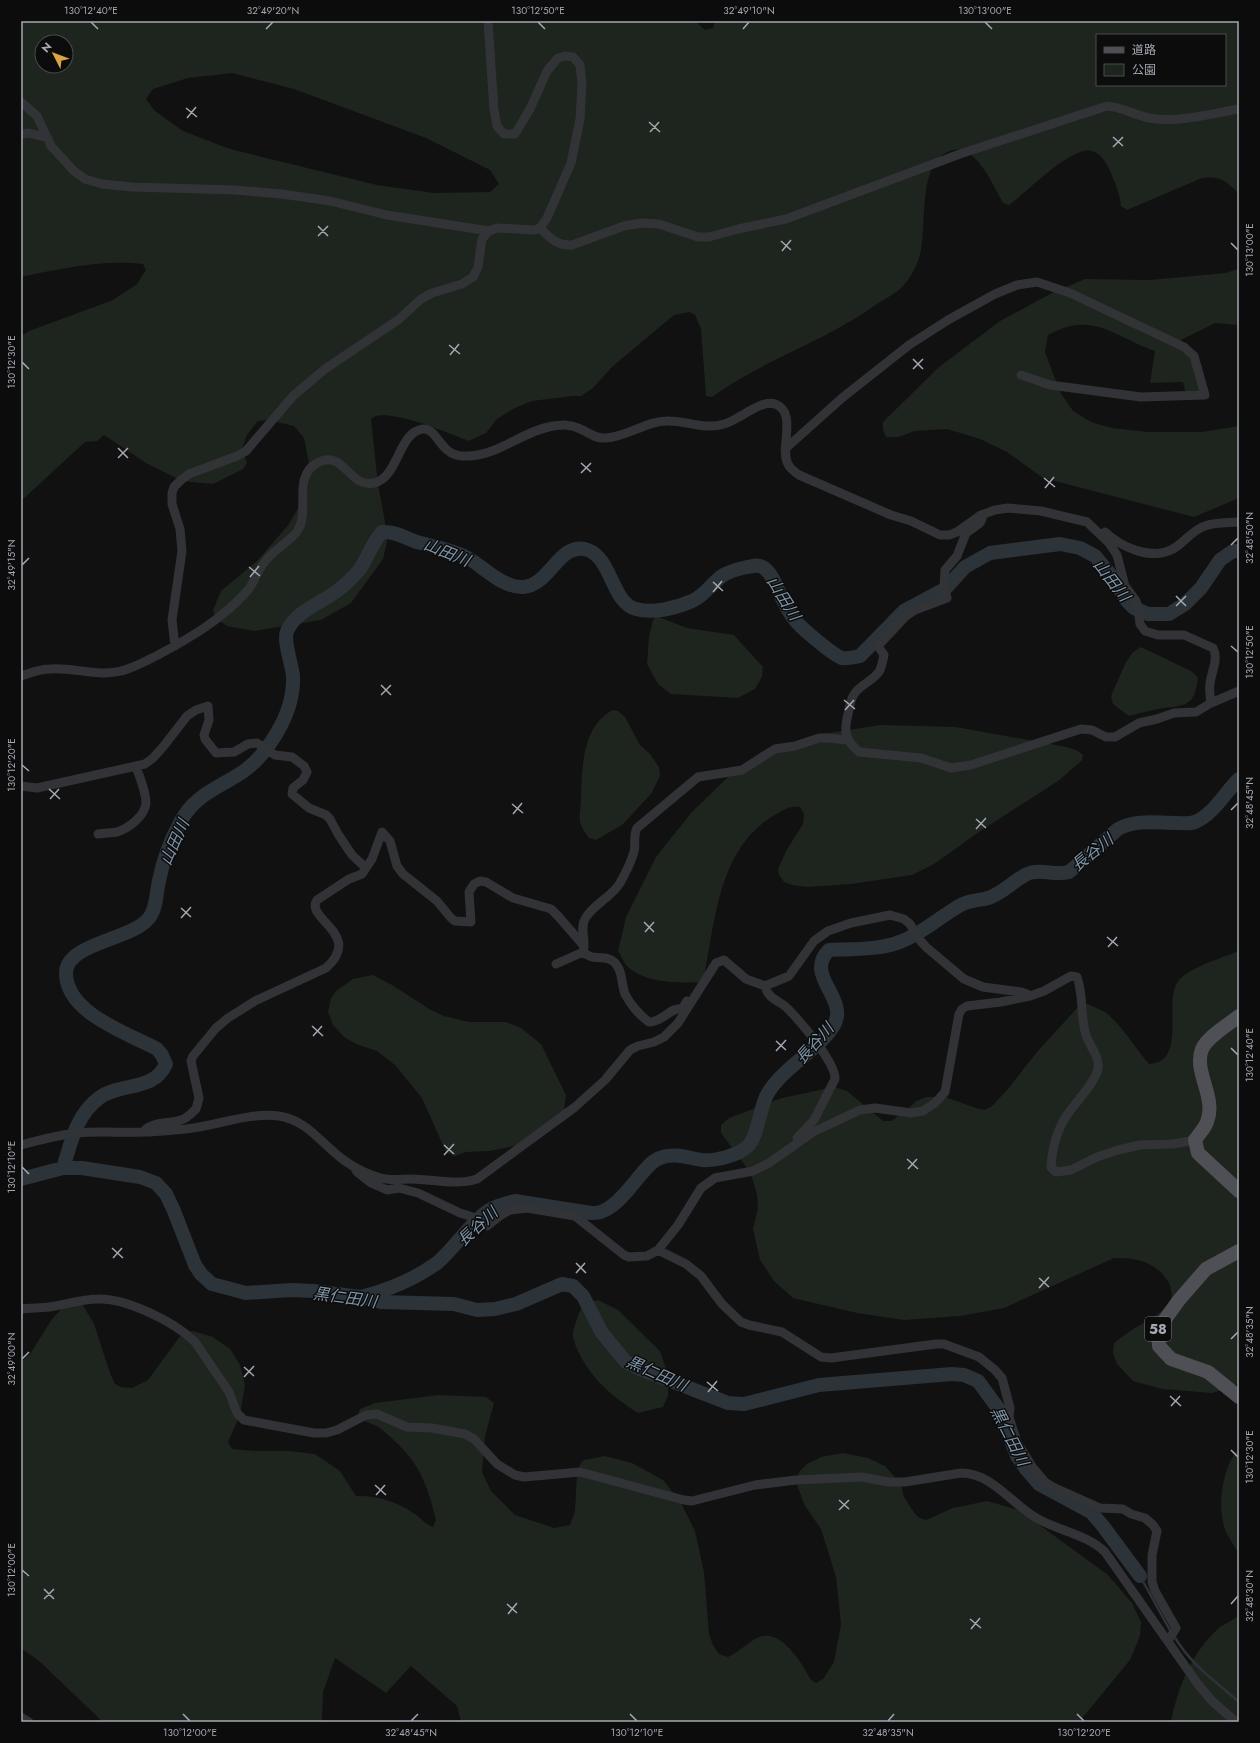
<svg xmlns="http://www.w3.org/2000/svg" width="1260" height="1743" font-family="Jost,'Noto Sans JP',sans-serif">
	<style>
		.green { fill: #1e241e; fill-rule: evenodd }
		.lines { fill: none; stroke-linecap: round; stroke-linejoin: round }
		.stream { stroke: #2c3339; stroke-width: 2.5 }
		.river { stroke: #2c3339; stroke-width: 14 }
		.minor { stroke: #323336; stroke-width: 9 }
		.primary { stroke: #4f5055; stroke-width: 14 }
		.ticks { fill: none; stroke: #a4a8b1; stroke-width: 1.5 }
		.labels { text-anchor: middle; stroke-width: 3; stroke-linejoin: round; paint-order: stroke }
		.shield { fill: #0c0c0d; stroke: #767980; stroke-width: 1 }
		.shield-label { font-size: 14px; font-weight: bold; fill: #a4a8b1 }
		.water-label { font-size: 16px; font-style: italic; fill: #7f95a8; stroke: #0c0c0d }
		.neatline { fill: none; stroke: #a4a8b1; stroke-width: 1.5 }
		.ticks-label { font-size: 10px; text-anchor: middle; fill: #a4a8b1 }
	</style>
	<rect width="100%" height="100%" fill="#111112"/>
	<!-- green -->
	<path class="green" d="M21 21H695L705 30 713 28 715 21H1239V193C1224 181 1222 176 1202 178L1127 210 1121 206C1120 193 1115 183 1110 171 1107 164 1101 153 1092 151 1070 146 1028 192 1009 205L1003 203C994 187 976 144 953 150 917 159 927 222 921 250 919 262 912 276 904 285 897 293 886 298 877 304 826 341 763 360 712 397L706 396 701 329 695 315 689 312 674 315 613 366 593 388 581 396H573L532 401 515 408 497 419 486 433 469 441C452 435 384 405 371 419L378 484 385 522 387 542 383 559 351 603 321 620 254 631 227 626 216 618 213 610 221 591 258 560 289 524 308 491 309 464 304 438 294 426 268 420 258 421 247 435 242 449 247 463 243 469 213 484 182 481 146 463 104 435 97 441 85 442 21 501V336L29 331 113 300 137 284 146 270 143 264C105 259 58 269 21 277ZM1097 35H1225V85H1097ZM42 42H66V66H42ZM232 73 294 89 426 138 490 170 499 184 490 192 434 193 377 185 230 149 183 131 155 111 146 99 153 89 188 78Z
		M1239 269V325L1215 323 1173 344 1189 352 1201 392 1186 394 1183 382 1150 383 1155 351C1114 337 1093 310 1048 335L1045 352 1060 392 1073 411 1091 422 1112 428 1148 432H1202L1239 426V498L1194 517 1043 478 1007 452 980 439 947 429 915 431 898 437H886L883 430V422L939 367 1000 321 1052 293 1085 279 1150 280 1225 273Z
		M656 616 687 628 734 635 763 667 762 677 755 689 738 698 671 694 658 684 647 664 649 637 653 620Z
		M1141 647 1191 671 1198 677C1195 704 1188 706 1163 708 1152 710 1140 713 1129 716L1113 704 1111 696 1126 662 1133 652Z
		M613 710 618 711 625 717 640 745 650 754 659 767 660 776 651 794 622 825 596 840 589 838C586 834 581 827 580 822 579 815 581 806 581 798 582 769 582 725 613 710Z
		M881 725 956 727 1067 747 1078 751 1083 755 1082 760 1079 763 1058 781 979 832 934 864 912 875 851 884 807 887 792 885 784 882 779 875 778 869 786 851 803 824 804 814 800 807C788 805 780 812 770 818 717 853 715 925 703 982 679 983 644 984 626 965 623 961 621 955 618 951L626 917 656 857 691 813 729 776 761 752 816 735Z
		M1239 951V1384L1212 1393 1162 1389 1133 1381 1117 1364 1113 1353 1114 1343C1119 1339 1124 1335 1129 1332 1141 1323 1164 1314 1170 1301 1173 1295 1171 1288 1169 1283 1157 1262 1136 1257 1114 1258L1004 1308 960 1316 904 1320 857 1313 793 1298 774 1281 760 1260 753 1229 758 1208 757 1194 750 1172 721 1133V1125L729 1118 782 1098 834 1087 847 1091 883 1121H891L906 1111 916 1101 927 1097H945L976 1108 985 1110 992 1106 1007 1090 1037 1052 1079 1006 1088 1004C1093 1007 1100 1009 1105 1012 1122 1025 1135 1048 1149 1064 1187 1063 1164 1003 1177 983 1186 968 1222 958 1239 951Z
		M373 975 392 985 431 1010 444 1016 469 1022H506L521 1028 541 1044 566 1095 564 1110 523 1144 490 1151 466 1152 455 1156 446 1152 422 1098 395 1065 377 1051 356 1044 344 1037 333 1025 328 1012 331 998 336 991 353 979Z
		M598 1300 618 1310 660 1351 668 1374V1396L663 1407 638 1413C613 1397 591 1379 578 1351 576 1347 573 1339 573 1334 573 1329 576 1323 577 1319 581 1306 585 1302 598 1300Z
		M81 1302 94 1324 110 1373 115 1384 121 1387 132 1388 148 1380 181 1335 193 1331 213 1337 230 1349 240 1365 245 1385 240 1415 228 1442 232 1449 255 1451H290L315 1454 340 1471 356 1496C377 1495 398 1502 415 1514 422 1519 425 1524 433 1527L436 1520C426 1478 416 1457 381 1429 373 1422 366 1425 358 1415L360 1409 375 1403 439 1395 486 1397 494 1403 485 1436 482 1472 491 1491 515 1515 554 1528 570 1525 575 1511 577 1475 580 1464 584 1460 605 1456 632 1463 663 1480 680 1501 695 1531 704 1572 709 1634 713 1645 719 1654 728 1657C739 1652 747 1643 757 1638 780 1626 802 1663 811 1680L816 1683 823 1679 834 1662 841 1624 836 1577 821 1529 805 1506 797 1485 799 1472 807 1464 821 1457 843 1453 868 1458 885 1466 901 1484 904 1497 915 1514 920 1518 926 1520 953 1508 987 1501 1019 1510 1108 1575 1132 1603 1141 1622 1140 1636 1130 1660 1079 1722H461L457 1706 411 1666 386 1693 335 1658 323 1692 322 1720 324 1722H103L39 1661 21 1648V1362L30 1354 52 1319 67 1303Z
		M1239 1448V1554C1235 1547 1230 1540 1226 1532 1216 1509 1222 1467 1239 1448Z
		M1239 1616V1722H1171C1178 1686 1192 1652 1220 1627 1226 1623 1233 1620 1239 1616Z"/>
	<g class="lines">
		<!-- stream -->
		<path class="stream" d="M1140 1576 1171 1632
			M1174 1636C1191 1665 1215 1681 1239 1702"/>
		<!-- river -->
		<path class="river" d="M63 1168C71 1143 76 1115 99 1098 120 1082 154 1092 166 1064L162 1055 157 1049C127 1033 66 1013 66 973 66 943 132 940 149 918 157 908 156 893 159 881 163 860 171 839 181 821 195 794 221 787 244 771 255 763 264 753 271 742 284 723 294 700 293 676 292 664 283 641 287 631 297 610 320 604 337 591 345 585 354 576 360 569 368 557 372 543 382 532 395 531 405 538 417 542 434 547 452 549 468 558 485 568 503 588 523 587 550 586 559 540 588 550 612 559 612 603 636 609 653 614 676 608 692 601 704 596 711 584 722 576 729 571 738 569 747 567 753 566 759 564 764 568 774 575 778 592 784 602 787 608 791 615 795 620 801 628 833 655 842 658 848 659 854 657 860 656L904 611 945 589 965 567 990 553 1060 544 1080 548 1095 556 1110 574 1127 601 1134 608 1148 614H1169L1185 604 1201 588 1220 560 1233 551H1239
			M21 1179 63 1168H82L140 1177 156 1183 166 1194 174 1211 195 1265 201 1274 212 1284 246 1293 292 1290 313 1291 360 1297 381 1302 454 1304 477 1310 495 1309 516 1304 562 1284 573 1286 583 1296 602 1333 626 1362 640 1369 728 1403 744 1404 819 1385 952 1374 964 1375 978 1381 1000 1411 1017 1456 1026 1469 1039 1484 1091 1512 1103 1526 1140 1576
			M361 1297C388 1290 415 1279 437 1263 455 1248 473 1219 491 1209 499 1205 507 1203 515 1201L591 1213C595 1213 600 1213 603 1211 616 1206 629 1189 638 1178 644 1171 651 1161 660 1158 674 1152 688 1158 702 1160 716 1161 737 1156 748 1146 758 1137 760 1105 768 1093 783 1067 823 1047 835 1023 847 997 804 975 829 950 851 949 882 950 902 941 922 933 940 917 959 906 968 900 978 901 988 898 1003 893 1013 881 1027 874 1040 868 1055 876 1069 872L1118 829C1136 819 1157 823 1176 823 1182 823 1189 824 1195 822 1214 814 1225 792 1239 779"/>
		<!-- minor -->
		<path class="minor" d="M21 102 37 116 51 146 74 171 85 179 102 184 132 187 235 190 282 194 330 201 387 215 489 231 497 228 534 230 540 228 547 218 571 163 580 119 582 84 580 65 573 57 565 56 558 58 547 71 530 109 515 134H504L497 126 494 110 488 21
			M21 134 29 133 48 138
			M540 228C550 238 557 246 572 245L624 226 641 223 659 224 698 237H709L738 229 786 219 960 154 1107 106C1122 107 1134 115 1149 118 1178 123 1210 114 1239 109
			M785 449 842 398 909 345 948 320 995 294 1017 285 1037 282 1070 293 1184 347 1194 356 1205 395 1141 397 1050 385 1021 375
			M981 515 982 519 980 523 966 533 957 556 945 570 944 587 947 598 915 610 906 616 878 646 884 655C883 660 882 665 880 670 875 680 861 684 855 693 851 698 850 704 849 710 844 729 843 738 859 752L921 758 951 768 971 765 1081 729 1092 730 1106 737H1115L1139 723 1157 719 1174 713 1196 712 1211 703 1239 691
			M1105 532C1121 547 1151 561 1173 549 1185 542 1192 530 1205 526 1216 522 1228 523 1239 522
			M175 646 172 620 182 551 180 529 172 504V493L174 487 181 480 189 474 237 456 246 451 293 396 325 369 398 320 421 299 432 293 462 284 473 277 478 267 482 239 489 231
			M21 676C30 673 40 669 50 669 74 667 98 677 121 671 134 668 146 661 158 655 190 638 224 618 248 590 254 583 257 572 263 564 272 551 286 544 296 533 312 513 291 478 317 463 344 448 349 489 374 483 399 477 398 432 423 429 438 428 439 455 463 456 496 458 522 431 553 426 562 425 570 424 578 428 588 432 595 439 606 438 628 437 647 420 669 421 688 421 705 430 724 424 739 420 761 399 775 404 798 412 779 449 788 464 790 469 795 472 799 475L891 515 911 521 940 535H949L957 532 981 515 995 510 1008 508 1041 511 1087 522 1109 543 1117 555 1125 586 1136 601 1138 607 1140 624 1145 631 1158 635H1184L1213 648C1219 660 1211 672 1210 684 1209 691 1210 697 1211 703
			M21 786 37 788 145 764 153 758 163 747 187 716 196 710 208 706 209 720 204 735 205 739 216 753 234 752 248 744 257 743 275 755 292 757 304 766 307 772 303 780 293 788 292 794 309 808 326 815 330 819 338 834 352 855 366 868
			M98 834C104 833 111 833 117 832 129 828 145 816 146 803 146 791 140 778 136 767
			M583 952C594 962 606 954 614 962 623 970 621 984 625 994 630 1004 640 1016 649 1022 661 1023 672 1006 682 1009L687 1001
			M556 964 583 952C587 941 579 929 585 919 593 904 611 898 620 883 625 874 631 862 634 852 636 844 633 836 637 828L698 777 742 770 775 749 795 746 819 738H828L848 740
			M765 986C768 1000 780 1000 788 1009 800 1021 836 1063 835 1079L814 1120 797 1138
			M144 1131C152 1121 170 1124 181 1120 186 1119 192 1113 196 1109L199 1098 191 1061 193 1056 216 1028 228 1018 255 1001 326 968C364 934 304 919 317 900L349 879 362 874 372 859 382 832 390 841 397 866 403 874 437 901 451 918 455 921 471 922 469 892 474 884 480 881 486 882 513 898 551 909 558 916 584 946
			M21 1145C39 1140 58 1135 77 1133 99 1131 122 1133 144 1132 158 1132 172 1130 186 1129 217 1126 248 1112 279 1116 308 1120 323 1146 345 1161 355 1168 369 1175 381 1178 391 1181 401 1179 411 1179 434 1179 455 1186 477 1179L575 1107 605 1080 630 1050 638 1046 654 1042 664 1037 678 1023 716 963 724 960 746 979 765 986 789 976 814 941 828 931 851 923 890 915 904 919 910 924 918 938 926 947 964 979 983 987 1021 992 1027 994
			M355 1168 357 1172 371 1183 387 1190 399 1188 418 1193 460 1213 470 1216 487 1226 501 1215 510 1210 527 1208 575 1216 624 1255 629 1257 647 1256 658 1250 678 1225 701 1188 715 1178 753 1171 769 1163 813 1132 860 1110 875 1108 911 1113 923 1111 935 1103 945 1092 959 1014 962 1009 967 1006 1001 1002 1030 996 1044 991 1071 976 1077 977C1084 996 1080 1016 1086 1035 1089 1046 1100 1056 1098 1069 1095 1083 1075 1103 1067 1115 1057 1130 1052 1150 1051 1167L1056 1172 1071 1170 1097 1157 1118 1150 1140 1145 1173 1144 1195 1140
			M658 1250 686 1264 701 1276 722 1304 741 1322 749 1325 782 1332 821 1357 831 1358 936 1344H944L979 1357 995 1370 1002 1378 1010 1408 1009 1417 1017 1442 1033 1468 1045 1482 1053 1487 1100 1508 1123 1509 1131 1514 1145 1518 1153 1525 1157 1531 1152 1555V1582L1155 1591 1176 1628 1168 1641
			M21 1309C30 1308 40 1308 49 1307 65 1305 81 1299 98 1299 126 1298 175 1322 195 1342L229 1392 237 1413 244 1420 314 1433H326L337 1430 366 1415 377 1414 407 1427 432 1428 465 1434 474 1439 497 1464 515 1475 524 1477 580 1472 684 1500 692 1501 755 1485 796 1480 862 1477 888 1482H905L961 1473C994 1473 1014 1508 1042 1521 1064 1532 1087 1535 1105 1552L1197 1683 1212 1701 1236 1722
			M21 1717 29 1722"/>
		<!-- primary -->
		<path class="primary" d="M1239 1016C1228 1025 1208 1036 1202 1049 1193 1072 1217 1097 1207 1122 1205 1128 1199 1134 1195 1140L1198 1153 1239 1191
			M1239 1251 1206 1269 1179 1300 1158 1329 1159 1346 1171 1359 1208 1372 1239 1397"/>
	</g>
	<!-- ticks -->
	<path class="ticks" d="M91 22 98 29M538 22 545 29M985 22 992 29M266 29 273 22M743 29 749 22M186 108 197 117M187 118 196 107M649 122 660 132M650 132 659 122M1113 137 1123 146M1113 147 1123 137M318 226 328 236M318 236 328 226M781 241 791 250M1231 243 1238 250M782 251 791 240M449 345 460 354M450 355 459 344M913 359 923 369M22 362 29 369M913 369 923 359M118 448 128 458M118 458 128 448M581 463 591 472M581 473 591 463M1044 478 1055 487M1045 488 1054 477M1231 545 1238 538M22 565 29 558M249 567 260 576M250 577 259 566M713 582 723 591M713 592 722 581M1176 596 1186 606M1176 606 1186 596M1231 646 1238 652M381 685 391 695M381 695 391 685M844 700 855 709M845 710 854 700M22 765 29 771M49 789 60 799M50 799 59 789M512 804 523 813M1231 810 1238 803M513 814 522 803M976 819 986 828M976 829 986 818M181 908 191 917M181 918 191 907M644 922 654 932M645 932 654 922M1107 937 1118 946M1108 947 1117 937M312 1026 323 1036M313 1036 322 1026M776 1041 786 1050M1231 1048 1238 1055M776 1051 786 1040M444 1145 454 1154M444 1155 454 1144M907 1159 918 1169M22 1167 29 1174M908 1169 917 1159M112 1248 123 1258M113 1258 122 1248M576 1263 586 1273M576 1273 585 1263M1039 1278 1049 1287M1039 1288 1049 1277M1231 1339 1238 1332M22 1359 29 1352M244 1367 254 1376M244 1377 254 1366M707 1382 718 1391M708 1392 717 1381M1170 1396 1181 1406M1171 1406 1180 1396M1231 1450 1238 1457M375 1485 386 1495M376 1495 385 1485M839 1500 849 1509M839 1510 849 1500M22 1570 29 1576M44 1589 54 1599M44 1599 54 1589M507 1604 517 1613M1231 1604 1238 1596M508 1614 517 1603M970 1619 981 1628M971 1629 980 1618M183 1714 190 1721M630 1714 637 1721M1077 1714 1084 1721M411 1721 418 1714M888 1721 894 1714"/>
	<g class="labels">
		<!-- shield labels -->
		<rect class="shield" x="1145" y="1317" width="26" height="24" rx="3"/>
		<g class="shield-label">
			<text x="1158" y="1334">58</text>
		</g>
		<!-- water labels -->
		<g class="water-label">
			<text transform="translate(447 552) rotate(22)" y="6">山田川</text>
			<text transform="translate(1112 580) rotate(52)" y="6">山田川</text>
			<text transform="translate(784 598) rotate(58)" y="6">山田川</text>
			<text transform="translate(174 842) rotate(-66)" y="6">山田川</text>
			<text transform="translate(1092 852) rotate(-39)" y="6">長谷川</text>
			<text transform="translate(814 1043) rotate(-48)" y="6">長谷川</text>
			<text transform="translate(477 1226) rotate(-43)" y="6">長谷川</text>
			<text transform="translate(345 1297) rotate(8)" y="6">黒仁田川</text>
			<text transform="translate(657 1373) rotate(24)" y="6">黒仁田川</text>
			<text transform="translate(1010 1436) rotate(63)" y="6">黒仁田川</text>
		</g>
	</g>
	<!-- border -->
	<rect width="1260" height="1743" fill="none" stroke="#0c0c0d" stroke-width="44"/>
	<!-- legend -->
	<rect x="1096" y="34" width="130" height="52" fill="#0c0c0d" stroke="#494a4f"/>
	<rect x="1104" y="47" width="20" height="6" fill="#4f5055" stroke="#494a4f"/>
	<text x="1132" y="54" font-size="12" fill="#a4a8b1">道路</text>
	<rect x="1104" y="64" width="20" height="12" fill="#1e241e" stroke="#494a4f"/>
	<text x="1132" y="74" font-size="12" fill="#a4a8b1">公園</text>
	<!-- north arrow -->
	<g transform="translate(54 54) rotate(312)"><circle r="19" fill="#0c0c0d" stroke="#494a4f"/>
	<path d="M0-3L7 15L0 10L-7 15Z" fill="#d8a542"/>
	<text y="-6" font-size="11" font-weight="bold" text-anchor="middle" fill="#a4a8b1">N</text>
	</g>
	<rect x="22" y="22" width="1216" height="1699" class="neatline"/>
	<g class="ticks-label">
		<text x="91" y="14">130°12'40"E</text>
		<text x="273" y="14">32°49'20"N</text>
		<text x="538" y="14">130°12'50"E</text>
		<text x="749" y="14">32°49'10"N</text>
		<text x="985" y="14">130°13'00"E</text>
		<text transform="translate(1249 250) rotate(-90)" y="4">130°13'00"E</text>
		<text transform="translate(11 362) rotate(-90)" y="4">130°12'30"E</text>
		<text transform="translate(1249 538) rotate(-90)" y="4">32°48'50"N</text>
		<text transform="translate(11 565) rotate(-90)" y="4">32°49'15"N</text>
		<text transform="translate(1249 652) rotate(-90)" y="4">130°12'50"E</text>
		<text transform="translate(11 765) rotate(-90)" y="4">130°12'20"E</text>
		<text transform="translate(1249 803) rotate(-90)" y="4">32°48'45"N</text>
		<text transform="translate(1249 1055) rotate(-90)" y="4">130°12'40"E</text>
		<text transform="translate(11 1167) rotate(-90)" y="4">130°12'10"E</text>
		<text transform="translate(1249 1332) rotate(-90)" y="4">32°48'35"N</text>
		<text transform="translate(11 1359) rotate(-90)" y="4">32°49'00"N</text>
		<text transform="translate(1249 1457) rotate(-90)" y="4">130°12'30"E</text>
		<text transform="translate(11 1570) rotate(-90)" y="4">130°12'00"E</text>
		<text transform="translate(1249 1596) rotate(-90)" y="4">32°48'30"N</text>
		<text x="190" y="1736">130°12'00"E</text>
		<text x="411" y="1736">32°48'45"N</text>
		<text x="637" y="1736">130°12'10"E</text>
		<text x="888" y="1736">32°48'35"N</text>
		<text x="1084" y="1736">130°12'20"E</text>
	</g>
</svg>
